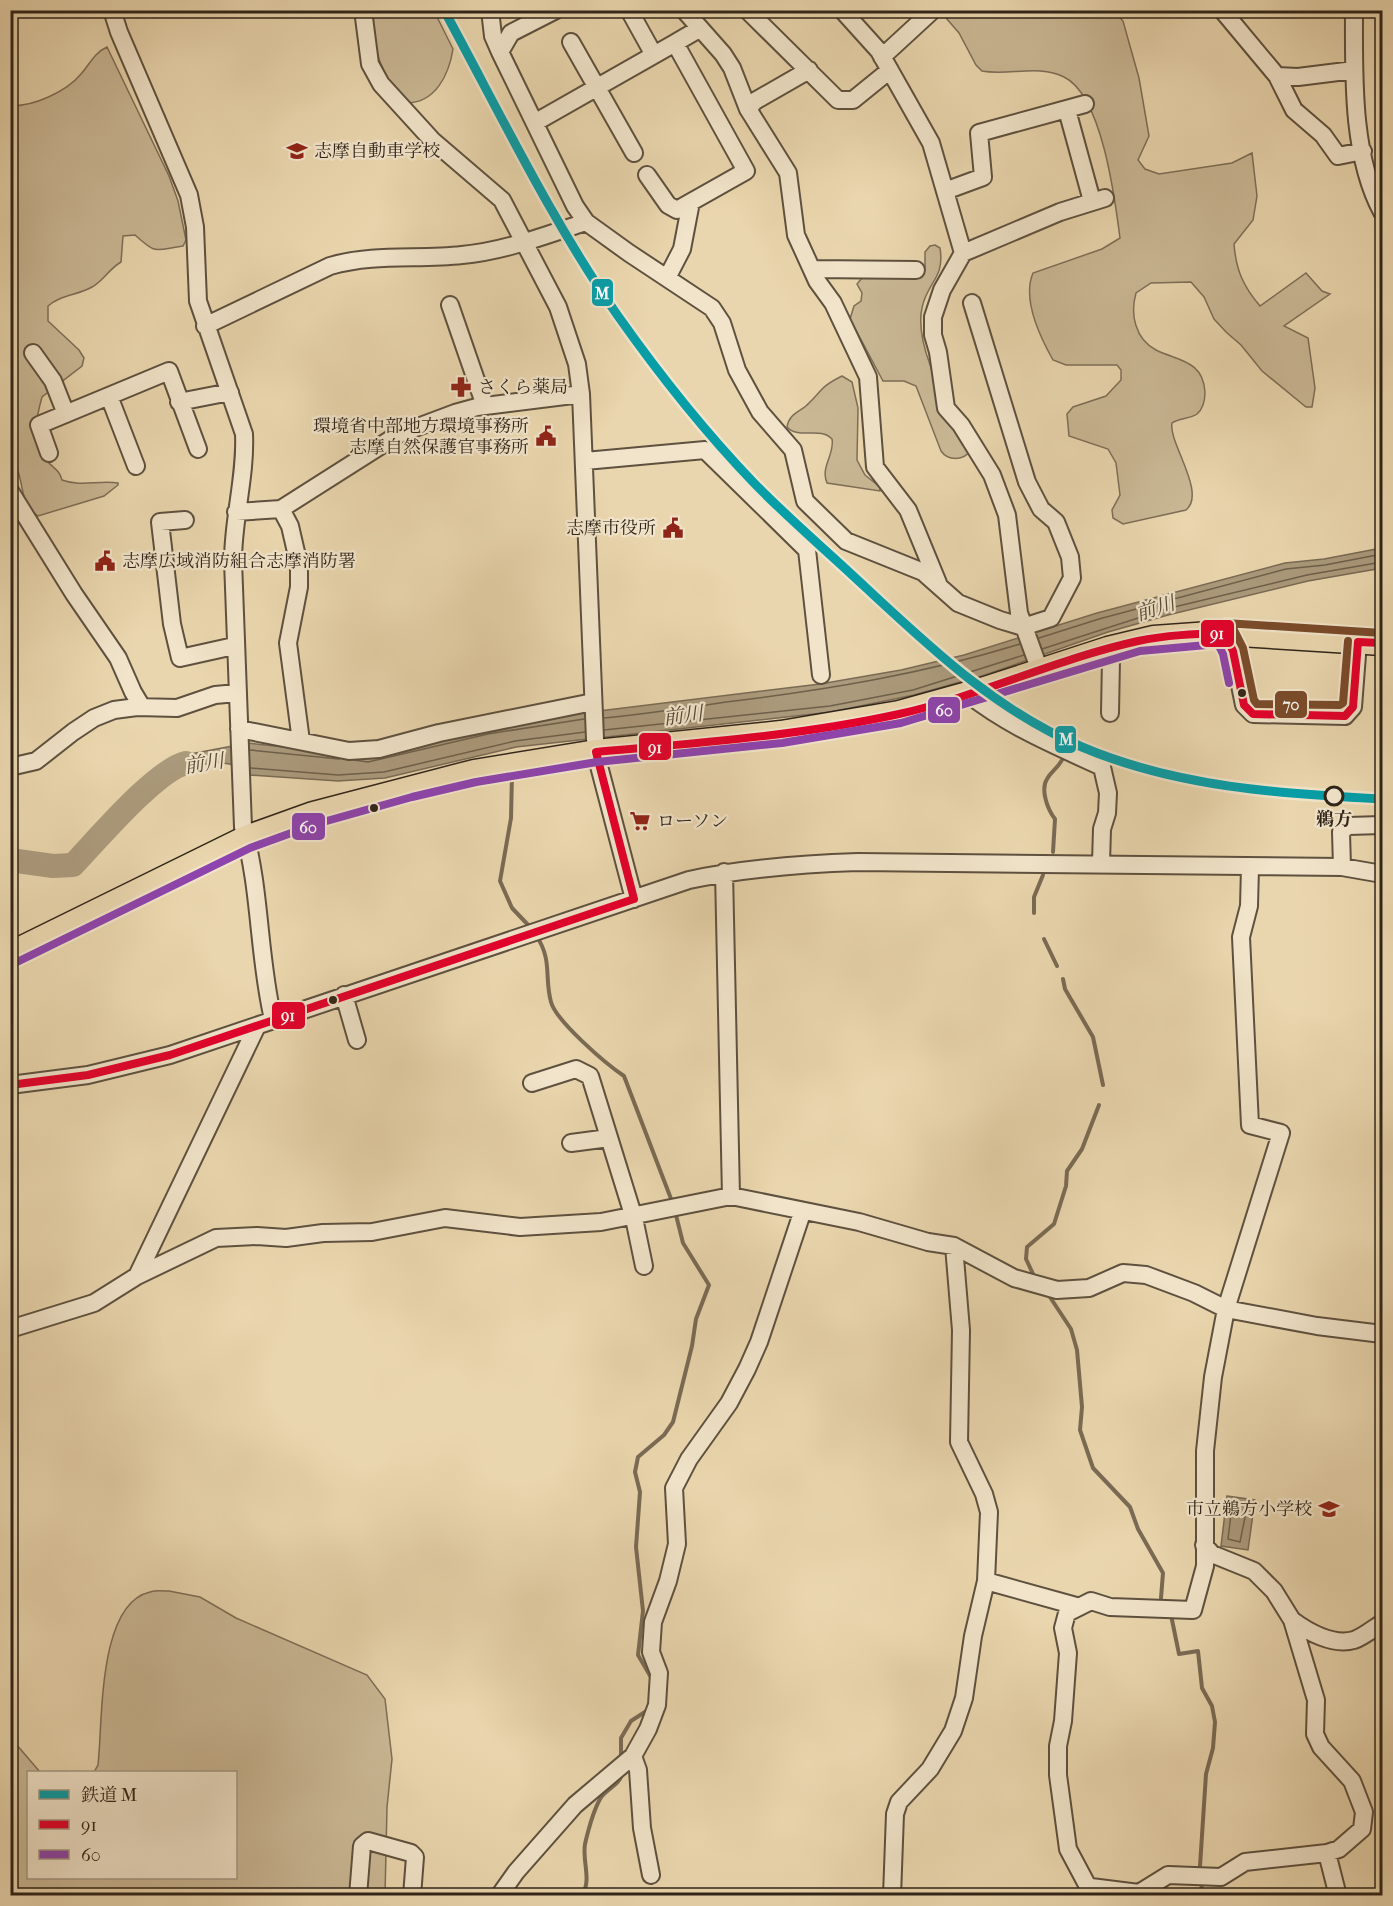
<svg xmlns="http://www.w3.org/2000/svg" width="1393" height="1906" font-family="'IM FELL French Canon','Noto Serif JP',serif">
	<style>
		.green { fill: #cab895; stroke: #7d6e58; stroke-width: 1.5 }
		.water { fill: #ab9a7c; stroke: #7a6b55; stroke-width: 1.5 }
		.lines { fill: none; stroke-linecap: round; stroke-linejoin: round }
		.shore { stroke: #6e604b; stroke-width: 1.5 }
		.stream { stroke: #7a6b55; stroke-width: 4 }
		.river { stroke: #ab9a7c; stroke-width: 24 }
		.minor-casing { stroke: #5e513f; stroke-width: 20 }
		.highway-casing { stroke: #30251a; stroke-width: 27 }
		.minor { stroke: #f1e4ca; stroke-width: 16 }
		.highway { stroke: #ead6ae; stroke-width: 24 }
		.bus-1-casing { stroke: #f1e4ca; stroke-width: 12 }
		.bus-2-casing { stroke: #f1e4ca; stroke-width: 12 }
		.bus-3-casing { stroke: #f1e4ca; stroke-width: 12 }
		.bus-1 { stroke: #e4002b; stroke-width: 8 }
		.bus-2 { stroke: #8e44ad; stroke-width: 8 }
		.bus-3 { stroke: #7a4b2a; stroke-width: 8 }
		.rail-1-casing { stroke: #f1e4ca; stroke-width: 14 }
		.rail-1 { stroke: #079ea8; stroke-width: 9 }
		.bus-dot { fill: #30251a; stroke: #f1e4ca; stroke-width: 2 }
		.stop-dot { fill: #f1e4ca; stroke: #30251a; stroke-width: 3 }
		.labels { text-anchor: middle; stroke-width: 4.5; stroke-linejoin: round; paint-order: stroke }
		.poi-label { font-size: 18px; fill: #30251a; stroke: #f1e4ca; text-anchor: start }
		.stop-label { font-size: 18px; font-weight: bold; fill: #30251a; stroke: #f1e4ca }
		.water-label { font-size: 20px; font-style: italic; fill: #554837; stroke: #f1e4ca }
		.line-badge { stroke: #f1e4ca; stroke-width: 2 }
		.badge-label { font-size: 16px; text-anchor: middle; font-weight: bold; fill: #fff }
	</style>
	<rect width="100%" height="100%" fill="#ead6ae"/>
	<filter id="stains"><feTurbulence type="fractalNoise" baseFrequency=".00333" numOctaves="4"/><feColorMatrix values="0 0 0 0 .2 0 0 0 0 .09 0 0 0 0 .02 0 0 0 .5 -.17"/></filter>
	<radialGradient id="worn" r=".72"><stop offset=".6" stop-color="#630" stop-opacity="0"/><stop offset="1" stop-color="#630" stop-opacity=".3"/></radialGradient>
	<!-- green -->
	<path class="green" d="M370 11H434L453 49C449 74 436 103 406 103 380 74 373 49 370 11Z
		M940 11H1114L1123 21 1139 78 1149 136 1138 160 1145 169 1159 174 1232 163 1252 153 1257 196 1253 220 1234 244C1236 270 1243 286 1260 306L1306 273 1322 291 1330 294 1284 326 1308 338 1315 388 1312 407H1306L1262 371 1241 345 1226 332 1214 319 1204 297 1191 282 1151 283 1136 293C1130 314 1135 339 1156 350 1178 361 1203 360 1205 392 1205 400 1204 408 1197 414 1190 419 1179 418 1172 423 1168 442 1207 493 1186 510L1123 524 1113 518 1112 510 1120 495 1116 463 1108 449 1069 436 1067 414 1073 407 1106 396 1121 380V370L1117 365H1066L1053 360C1040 337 1022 299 1033 273L1102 249 1120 238C1115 199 1102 95 1064 77 1039 64 1008 76 982 71L976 65 959 33Z
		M107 47 169 176 178 201 186 240 183 246C154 250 157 255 135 235L123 236 121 262C110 268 102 282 92 287 78 295 60 295 48 306V321L79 350 84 358 82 366 42 397C36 418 32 439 45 458 51 468 59 468 62 480 81 487 99 480 118 483V485L104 496 38 516C17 505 26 474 11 460L10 352 14 336 11 327V106C34 106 66 92 81 74 90 64 94 53 107 47Z
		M935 245 940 248C945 279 927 282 922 308 913 349 953 413 970 451 963 461 948 461 941 451L916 386 904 381H883L850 319 854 306 861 301 862 293 857 284 862 278 921 276 925 268V252L930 246Z
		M842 376 852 382 858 408 857 460 865 475 880 487V491L827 483C820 467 835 454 832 439 820 426 799 440 787 427 789 413 801 412 809 403 823 389 822 386 842 376Z
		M169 1591 200 1597 236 1618 367 1675 385 1699 392 1759 387 1807 385 1895H11L10 1737 40 1772H28V1878H236V1772H94L98 1765C103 1723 97 1604 150 1592 156 1590 163 1591 169 1591Z"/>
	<!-- water -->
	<path class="water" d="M1382 548V568L1308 581 1168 615 1108 632 985 675 914 695 831 712 516 747 385 778 338 781 249 775 230 764 214 762 181 770 161 781 156 772 175 757 248 743 367 756 558 716 820 684 901 670 964 655 1097 613 1285 563 1324 559Z
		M1227 1496 1255 1500 1248 1550 1221 1546Z"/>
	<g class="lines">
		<!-- shore -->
		<path class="shore" d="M1039 638 1099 619 1286 569 1325 565 1382 554
			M1042 649 1166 609 1307 575 1382 562
			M604 718C645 714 685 708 726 702 826 690 923 674 1020 644
			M604 730 830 706 913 690 1024 655
			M250 750 339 759
			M354 760 368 762 488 734 584 719
			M251 768 338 775 384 772 515 741 585 732
			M1235 1503 1247 1507 1240 1542 1228 1539 1232 1506Z"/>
		<!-- stream -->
		<path class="stream" d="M512 774 511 818 500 881 512 908 532 929
			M1053 852 1055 819C1048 810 1040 790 1047 779 1052 770 1059 768 1064 756
			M1034 913V897L1043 875
			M536 935C553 961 544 977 551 1002 556 1021 606 1064 624 1076L673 1204
			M1044 939 1057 966
			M1063 979 1065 989 1093 1037 1103 1085
			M1034 1276 1026 1259 1027 1247 1054 1224 1066 1186 1067 1171 1082 1149 1099 1105
			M1048 1294 1071 1329 1077 1350 1082 1407 1080 1430 1093 1468 1130 1507 1138 1529 1163 1573 1161 1598
			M1171 1615 1179 1654 1198 1651 1202 1688 1212 1706 1215 1722 1213 1748 1206 1774 1200 1866
			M652 1679 638 1655 643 1611 636 1547 640 1492 635 1472 638 1457 664 1435 673 1422 692 1346 696 1319 709 1285 683 1243 675 1211
			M621 1758V1738L631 1721 648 1710
			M582 1896C592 1879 582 1862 585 1844 588 1831 594 1810 600 1799 606 1789 619 1786 622 1774
			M1201 1896 1202 1881"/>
		<!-- river -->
		<path class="river" d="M10 860 53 866 73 865C97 840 156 770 186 763"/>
		<!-- minor casing -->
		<g class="minor-casing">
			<path id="minor" d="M112 10 119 32 189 195 195 227 198 301 244 434C246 476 233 518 233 561L243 827C261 889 258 956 273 1019
				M363 10 370 64 381 84 432 140 502 200 558 307 577 364 581 394 595 739 599 766 634 899
				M490 10 493 36 500 52 575 206 586 222 629 253 712 308 722 323 737 370 760 412 793 450 805 501 846 541 923 572 958 603 1000 620 1023 627 1051 618 1072 578 1070 557 1056 522 1041 509 1027 482 972 303
				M629 10 654 55
				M684 10 723 54 732 68 748 109 788 173 796 235 817 281 833 303 868 377 875 467 908 510 938 583
				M747 10 838 100H853L890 70
				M842 10 879 51 931 143 963 253
				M1222 10 1277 76 1298 77 1354 70
				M1354 10C1354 73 1351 155 1382 212
				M571 42 634 153
				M500 52 511 33 556 10
				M882 57 933 10
				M1277 76 1294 110 1323 135 1338 156 1363 151
				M748 109 755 101 809 70
				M1067 110 1092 201
				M536 122 675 43
				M647 175 668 205 677 210 691 202
				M945 191 983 177 979 133 1085 104
				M813 269 916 270
				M667 278 682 249 691 202 746 171 675 43 699 29
				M450 305 485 406
				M205 326 330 266C374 253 418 260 462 255 505 251 546 235 586 222
				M33 353 53 381 66 414
				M109 396 136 466
				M179 402 230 392
				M49 453 39 425 169 371 198 449
				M585 461 705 450 807 550 821 675
				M10 491 74 594 118 658 133 692 142 707
				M281 509 290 526 299 565V587L288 643 301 741
				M236 512 281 509 399 434 455 413 477 407 581 394
				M185 520 160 522 172 624 180 658 234 646
				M1224 633 1233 651 1244 705 1253 714 1345 716 1353 707 1358 642
				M1108 649 1111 659 1110 713
				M1040 671 1019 613 1007 515 992 475 961 425 946 408 938 352 933 335V317L942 290 963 253 1060 212 1105 198
				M968 694C1008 726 1056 746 1102 767L1108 793 1107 813 1102 829 1101 863
				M239 729 349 751 379 749 439 733 593 702
				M10 767 36 761 73 732 94 718 114 710 137 707 177 708 215 695 237 693
				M1342 867 1341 832 1348 826 1382 825
				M724 872 731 1196
				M344 995 357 1040
				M532 1083 576 1069 590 1076 634 1218 644 1266
				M10 1085 88 1075 170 1055 689 880C745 868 801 864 858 862L1342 867 1382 874
				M571 1143 609 1138
				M137 1276 216 1238 257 1236 286 1238 323 1233 372 1232 445 1218 520 1227 601 1222 731 1196 859 1222 928 1242 954 1246 1014 1278 1057 1290 1089 1288 1123 1273 1146 1275 1194 1293 1226 1309 1317 1326 1382 1334
				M10 1329 94 1303 137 1276 257 1026
				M986 1581 1076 1606
				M1292 1620C1308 1632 1333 1646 1354 1640 1363 1637 1374 1628 1382 1623
				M633 1756 638 1770 642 1828 651 1875
				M1327 1853 1338 1896
				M1091 1887 1139 1893 1168 1875 1221 1877 1245 1862 1327 1853 1339 1849 1362 1829 1364 1812 1352 1781 1321 1747 1315 1734 1316 1700 1292 1620 1274 1591 1254 1571 1212 1554 1204 1545
				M358 1896 362 1846 368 1841 411 1853 415 1857 412 1896
				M499 1896 516 1872 575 1805 633 1756 648 1729 657 1705 659 1673 651 1652 653 1622 668 1581 677 1544 674 1488 689 1459 729 1403 747 1369 759 1342 802 1213
				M892 1896 895 1814 899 1802 930 1769 953 1731 964 1698 973 1636 986 1581 989 1512 984 1494 959 1442 961 1330 954 1246
				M1093 1896 1068 1849 1058 1775V1746L1063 1721 1068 1653 1063 1628 1067 1613 1091 1601 1110 1607 1193 1610 1205 1566V1451L1213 1377 1226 1309 1281 1133 1250 1125 1241 937 1249 906 1250 867"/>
		</g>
		<!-- highway casing -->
		<g class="highway-casing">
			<path id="highway" d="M10 954 246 838 313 814 474 772 596 752 781 733 899 713 982 690 1108 649 1154 638 1224 633 1382 643"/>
		</g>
		<!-- minor -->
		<use href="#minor" class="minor"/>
		<!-- highway -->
		<use href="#highway" class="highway"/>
		<!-- bus-1 casing -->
		<g class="bus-1-casing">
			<path id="bus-1" d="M10 1085 88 1075 170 1055 634 899 596 752C697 743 799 736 899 714 980 696 1056 659 1138 641 1166 635 1195 634 1224 633L1233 651 1244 705 1253 714 1345 716 1353 707 1358 642 1382 643"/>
		</g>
		<!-- bus-2 casing -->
		<g class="bus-2-casing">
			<path id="bus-2" d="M15 963 250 848 316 824 412 797 476 782 597 762 782 743 901 723 1140 651 1218 644 1223 654 1229 683"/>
		</g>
		<!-- bus-3 casing -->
		<g class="bus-3-casing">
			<path id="bus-3" d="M1225 623 1382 633
				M1233 628 1243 648 1254 700 1257 704 1340 705 1343 703 1348 641"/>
		</g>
		<!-- bus-1 -->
		<use href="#bus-1" class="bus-1"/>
		<!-- bus-2 -->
		<use href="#bus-2" class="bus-2"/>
		<!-- bus-3 -->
		<use href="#bus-3" class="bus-3"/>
		<!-- rail-1 casing -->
		<g class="rail-1-casing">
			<path id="rail-1" d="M444 10C500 113 551 220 618 316 659 374 704 431 754 483 789 519 827 551 863 585 931 648 995 710 1082 747 1176 787 1281 794 1382 799"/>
		</g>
		<!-- rail-1 -->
		<use href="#rail-1" class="rail-1"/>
	</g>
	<!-- icons -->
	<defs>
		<g id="university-bare" transform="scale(1.62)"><path d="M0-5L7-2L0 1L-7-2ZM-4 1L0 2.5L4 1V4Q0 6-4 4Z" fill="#8f2418" stroke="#f1e4ca" stroke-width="2.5" paint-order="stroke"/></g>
		<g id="pharmacy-bare" transform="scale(1.62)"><path d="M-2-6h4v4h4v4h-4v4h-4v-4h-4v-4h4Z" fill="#8f2418" stroke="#f1e4ca" stroke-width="2.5" paint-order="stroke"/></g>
		<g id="civic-bare" transform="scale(1.62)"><path d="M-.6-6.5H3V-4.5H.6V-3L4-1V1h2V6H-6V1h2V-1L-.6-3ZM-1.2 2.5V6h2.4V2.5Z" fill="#8f2418" stroke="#f1e4ca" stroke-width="2.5" paint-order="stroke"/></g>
		<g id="supermarket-bare" transform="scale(1.62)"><path d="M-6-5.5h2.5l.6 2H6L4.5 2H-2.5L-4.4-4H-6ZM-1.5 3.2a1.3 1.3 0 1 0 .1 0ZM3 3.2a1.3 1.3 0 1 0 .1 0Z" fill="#8f2418" stroke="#f1e4ca" stroke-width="2.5" paint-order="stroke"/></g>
		<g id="school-bare" transform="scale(1.62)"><path d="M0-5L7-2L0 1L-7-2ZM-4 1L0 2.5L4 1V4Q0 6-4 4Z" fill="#8f2418" stroke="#f1e4ca" stroke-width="2.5" paint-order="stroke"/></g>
	</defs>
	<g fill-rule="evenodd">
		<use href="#university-bare" x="297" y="151"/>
		<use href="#pharmacy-bare" x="461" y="387"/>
		<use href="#civic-bare" x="546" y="436"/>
		<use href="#civic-bare" x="673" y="528"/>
		<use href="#civic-bare" x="105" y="561"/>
		<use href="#supermarket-bare" x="640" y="821"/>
		<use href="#school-bare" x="1329" y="1509"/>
	</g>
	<!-- markers -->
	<g class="bus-dot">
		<circle cx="1242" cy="693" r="5"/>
		<circle cx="374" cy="808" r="5"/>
		<circle cx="333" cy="1000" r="5"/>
	</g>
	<circle class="stop-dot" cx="1334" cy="796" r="9"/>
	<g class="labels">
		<!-- poi labels -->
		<g class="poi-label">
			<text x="314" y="157">志摩自動車学校</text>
			<text x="478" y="393">さくら薬局</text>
			<text x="529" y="432" text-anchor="end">環境省中部地方環境事務所<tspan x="529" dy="21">志摩自然保護官事務所</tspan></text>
			<text x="656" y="534" text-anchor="end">志摩市役所</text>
			<text x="122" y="567">志摩広域消防組合志摩消防署</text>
			<text x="657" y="827">ローソン</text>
			<text x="1312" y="1515" text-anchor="end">市立鵜方小学校</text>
		</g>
		<!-- stop labels -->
		<g class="stop-label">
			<text x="1334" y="825">鵜方</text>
		</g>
		<!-- water labels -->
		<g class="water-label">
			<text transform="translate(1155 608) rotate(-18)" y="7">前川</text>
			<text transform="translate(683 715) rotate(-7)" y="7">前川</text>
			<text transform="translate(204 763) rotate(-9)" y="7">前川</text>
		</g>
	</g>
	<g class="line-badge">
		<rect x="591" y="278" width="23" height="29" rx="6" fill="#079ea8"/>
		<rect x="1200" y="619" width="35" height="29" rx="6" fill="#e4002b"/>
		<rect x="1274" y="690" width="34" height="29" rx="6" fill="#7a4b2a"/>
		<rect x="927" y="696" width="34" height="28" rx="6" fill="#8e44ad"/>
		<rect x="1054" y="725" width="23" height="29" rx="6" fill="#079ea8"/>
		<rect x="638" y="732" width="34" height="29" rx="6" fill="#e4002b"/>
		<rect x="291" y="812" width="35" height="29" rx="6" fill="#8e44ad"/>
		<rect x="271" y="1001" width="35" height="29" rx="6" fill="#e4002b"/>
	</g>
	<g class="badge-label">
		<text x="602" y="299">M</text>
		<text x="1217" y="639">91</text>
		<text x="1291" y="710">70</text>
		<text x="944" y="716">60</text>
		<text x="1066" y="745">M</text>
		<text x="655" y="753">91</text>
		<text x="308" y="833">60</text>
		<text x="288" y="1021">91</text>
	</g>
	<!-- margin -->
	<rect width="1393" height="1906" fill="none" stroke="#ead6ae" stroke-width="36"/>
	<rect x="12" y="12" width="1369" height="1882" fill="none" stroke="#30251a" stroke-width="3"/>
	<rect x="18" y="18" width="1357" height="1870" fill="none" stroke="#30251a" stroke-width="1.5"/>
	<!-- legend -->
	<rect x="27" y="1771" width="210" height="108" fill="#f1e4ca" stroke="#a49884" stroke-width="1.5"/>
	<rect x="39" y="1790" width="30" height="9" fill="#079ea8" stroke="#a49884" stroke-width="1.5"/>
	<text x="81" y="1801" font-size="18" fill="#30251a">鉄道 M</text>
	<rect x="39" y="1820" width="30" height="9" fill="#e4002b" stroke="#a49884" stroke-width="1.5"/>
	<text x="81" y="1831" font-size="18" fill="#30251a">91</text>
	<rect x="39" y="1850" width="30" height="9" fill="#8e44ad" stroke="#a49884" stroke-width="1.5"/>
	<text x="81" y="1861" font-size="18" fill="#30251a">60</text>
	<rect width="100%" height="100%" filter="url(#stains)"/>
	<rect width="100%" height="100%" fill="url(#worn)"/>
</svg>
